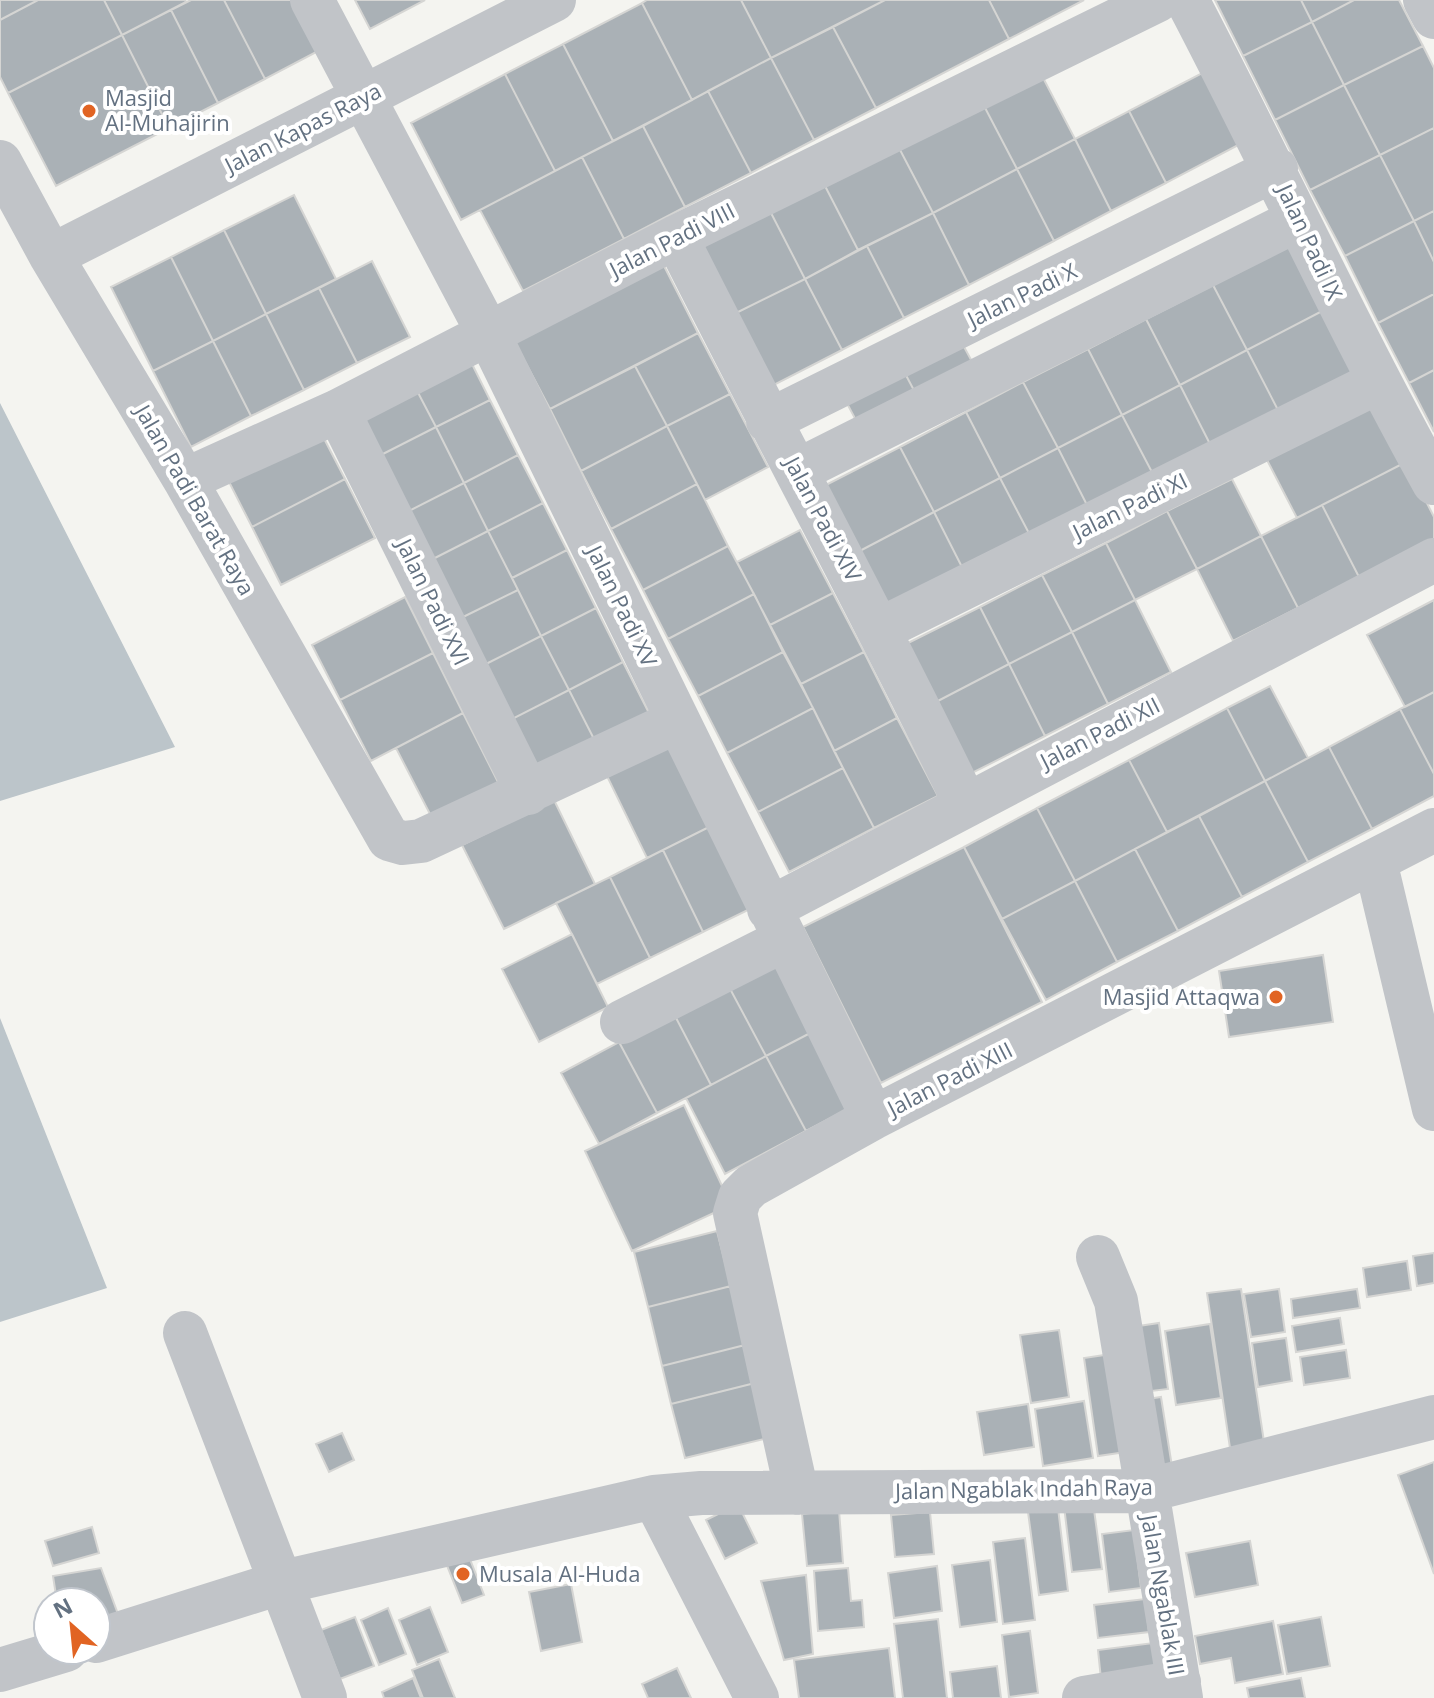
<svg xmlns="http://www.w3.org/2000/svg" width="1434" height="1698" font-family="'Open Sans',sans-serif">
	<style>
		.water { fill: #bcc5ca }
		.building { fill: #aab1b6; stroke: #d5d5d3; stroke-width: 2 }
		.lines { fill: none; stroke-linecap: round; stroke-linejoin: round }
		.minor { stroke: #c1c4c8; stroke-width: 44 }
		.poi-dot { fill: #e16423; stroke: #fff; stroke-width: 3 }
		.labels { text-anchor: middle; stroke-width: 8; stroke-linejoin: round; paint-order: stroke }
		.poi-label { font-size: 22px; fill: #637181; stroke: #fff; text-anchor: start }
		.street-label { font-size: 22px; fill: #637181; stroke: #fff }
	</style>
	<rect width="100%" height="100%" fill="#f4f4f0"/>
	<!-- water -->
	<path class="water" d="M0 403 175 747 0 801Z
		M0 1018 107 1288 0 1322Z"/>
	<!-- building -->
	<path class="building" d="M0 0H38L0 20Z
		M38 0H104L122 35 8 93 0 77V20Z
		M104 0H185L186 2 122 35Z
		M191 0H224L265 79 218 103 171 10Z
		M224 0H297L322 49 265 79Z
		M355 0H425L370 29Z
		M647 0H741L771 58 692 100 642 3Z
		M741 0H885L771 58Z
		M885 0H989L1009 39 876 108 833 27Z
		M989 0H1084L1009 39Z
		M1215 0H1301L1312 22 1243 56Z
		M1301 0H1354L1312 22Z
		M1354 0H1399L1423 46 1344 85 1312 22Z
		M642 3 692 100 613 141 563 44Z
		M171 10 218 103 169 128 122 35Z
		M1312 22 1344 85 1275 120 1243 56Z
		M833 27 876 108 814 140 771 58Z
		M122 35 169 128 56 186 8 93Z
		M563 44 613 141 555 171 505 74Z
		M1423 46 1434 68V128L1380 155 1344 85Z
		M771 58 814 140 751 173 708 91Z
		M1208 70 1244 142 1166 183 1129 111Z
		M1040 72 1075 139 1017 169 982 102Z
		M505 74 555 171 461 220 411 123Z
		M1344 85 1380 155 1310 190 1275 120Z
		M708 91 751 173 685 207 643 126Z
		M982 102 1017 169 933 213 898 146Z
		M1129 111 1166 183 1111 211 1075 139Z
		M643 126 685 207 624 239 582 157Z
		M1434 128V211L1414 221 1380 155Z
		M1075 139 1111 211 1054 241 1017 169Z
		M898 146 933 213 858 250 824 184Z
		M1380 155 1414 221 1345 256 1310 190Z
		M582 157 624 239 523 291 480 210Z
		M1017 169 1054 241 969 285 933 213Z
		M824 184 858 250 805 279 770 211Z
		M294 195 336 279 266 314 224 230Z
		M770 211 805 279 730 316 696 250Z
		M1434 211V262L1414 221Z
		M933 213 969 285 904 318 867 246Z
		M1414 221 1434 262V294L1378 323 1345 256Z
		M224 230 266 314 213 341 171 257Z
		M1294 243 1328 308 1247 350 1213 285Z
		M867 246 904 318 842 350 805 279Z
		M171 257 213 341 153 371 111 287Z
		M372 261 410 337 357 363 319 288Z
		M662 262 698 333 550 409 513 339Z
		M805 279 842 350 768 388 730 316Z
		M1213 285 1247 350 1180 385 1146 319Z
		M319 288 357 363 304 390 266 314Z
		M1434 294V370L1409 383 1378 323Z
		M1328 308 1360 370 1279 412 1247 350Z
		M266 314 304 390 251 416 213 341Z
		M1146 319 1180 385 1122 415 1088 349Z
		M698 333 730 394 667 426 635 366Z
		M957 334 975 367 917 396 900 364Z
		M213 341 251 416 191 447 153 371Z
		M1088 349 1122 415 1058 448 1023 382Z
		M1247 350 1279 412 1211 446 1180 385Z
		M469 358 490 400 436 427 414 385Z
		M900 364 917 396 859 426 842 394Z
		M635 366 667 426 581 471 550 409Z
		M1434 370V432L1409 383Z
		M1023 382 1058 448 1000 478 966 412Z
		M414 385 436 427 375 458 353 416Z
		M1180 385 1211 446 1154 476 1122 415Z
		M730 394 768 467 705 500 667 426Z
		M490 400 518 455 464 483 436 427Z
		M1377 405 1406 462 1297 518 1267 460Z
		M966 412 1000 478 934 512 900 447Z
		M1122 415 1154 476 1089 509 1058 448Z
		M667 426 697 484 611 529 581 471Z
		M318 427 345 479 252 527 225 474Z
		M436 427 464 483 403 514 375 458Z
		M900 447 934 512 854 554 820 488Z
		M1058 448 1089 509 1032 539 1000 478Z
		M518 455 543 503 488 531 464 483Z
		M1406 462 1434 517V539L1359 577 1322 505Z
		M1000 478 1032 539 965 573 934 512Z
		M345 479 375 538 281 585 252 527Z
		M1232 479 1261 536 1197 569 1167 511Z
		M464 483 488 531 427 562 403 514Z
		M697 484 728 546 643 590 611 529Z
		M543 503 567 550 512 578 488 531Z
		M1322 505 1359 577 1298 608 1261 536Z
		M1167 511 1197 569 1135 600 1106 543Z
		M934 512 965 573 885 614 854 554Z
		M800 530 833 593 770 625 737 562Z
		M488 531 518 590 457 620 427 562Z
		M1261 536 1298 608 1233 641 1197 569Z
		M1106 543 1135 600 1072 632 1042 575Z
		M728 546 754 594 668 639 643 590Z
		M567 550 596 608 541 636 512 578Z
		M1042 575 1072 632 1009 664 980 607Z
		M518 590 541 636 480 667 457 620Z
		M833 593 864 652 801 684 770 625Z
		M754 594 783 652 698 696 668 639Z
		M405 597 433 653 340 700 312 645Z
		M1135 600 1171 672 1108 704 1072 632Z
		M1434 600V692L1405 707 1367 635Z
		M980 607 1009 664 934 703 904 645Z
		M596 608 623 662 569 690 541 636Z
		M1072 632 1108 704 1045 736 1009 664Z
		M541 636 569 690 508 721 480 667Z
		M783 652 813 708 727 753 698 696Z
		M864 652 897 718 834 751 801 684Z
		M433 653 463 713 371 761 340 700Z
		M623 662 650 715 596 743 569 690Z
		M1009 664 1045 736 970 774 934 703Z
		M1270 686 1308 758 1265 781 1227 708Z
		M569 690 596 743 535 774 508 721Z
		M1434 692V774L1400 709Z
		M813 708 843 768 758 812 727 753Z
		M1227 708 1265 781 1167 832 1129 760Z
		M1400 709 1434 774V796L1372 829 1329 747Z
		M463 713 499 784 432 818 396 748Z
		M897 718 938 796 874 828 834 751Z
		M668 743 709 827 647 858 606 774Z
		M1329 747 1372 829 1308 862 1265 781Z
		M1129 760 1167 832 1075 881 1037 808Z
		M843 768 874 828 789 872 758 812Z
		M1265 781 1308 862 1242 897 1199 816Z
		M554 800 595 884 504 929 462 845Z
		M1037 808 1075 881 1002 919 964 847Z
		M1199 816 1242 897 1178 931 1135 849Z
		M709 827 750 909 703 932 663 850Z
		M964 847 1042 1002 881 1083 803 927Z
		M1135 849 1178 931 1117 962 1075 881Z
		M663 850 703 932 650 958 610 877Z
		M610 877 650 958 597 984 556 903Z
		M1075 881 1117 962 1046 1000 1002 919Z
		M572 934 608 1007 539 1042 502 969Z
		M1323 955 1333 1022 1229 1037 1219 971Z
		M780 957 818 1029 766 1056 728 985Z
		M728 985 766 1056 711 1085 674 1014Z
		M674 1014 711 1085 657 1113 619 1042Z
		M818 1029 858 1104 806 1131 766 1056Z
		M619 1042 657 1113 599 1144 561 1073Z
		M766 1056 806 1131 725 1174 686 1098Z
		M684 1105 731 1205 632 1251 585 1151Z
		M717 1231 731 1286 648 1307 634 1252Z
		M1434 1253V1283L1417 1286 1413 1256Z
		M1407 1261 1411 1290 1367 1297 1363 1268Z
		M731 1286 745 1345 662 1366 648 1307Z
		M1241 1289 1264 1442 1230 1448 1207 1293Z
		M1279 1289 1285 1332 1251 1337 1244 1294Z
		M1357 1289 1360 1308 1293 1318 1291 1299Z
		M1340 1318 1344 1344 1296 1352 1292 1326Z
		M1159 1323 1168 1389 1135 1393 1125 1328Z
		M1210 1324 1221 1398 1176 1405 1165 1331Z
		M1059 1330 1069 1397 1031 1403 1020 1335Z
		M1286 1338 1292 1381 1258 1387 1252 1343Z
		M745 1345 755 1383 671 1404 662 1366Z
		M1346 1350 1350 1378 1304 1385 1300 1357Z
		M1118 1353 1133 1451 1098 1456 1084 1358Z
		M755 1383 768 1438 685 1458 671 1404Z
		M1161 1397 1173 1473 1152 1476 1141 1400Z
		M1084 1401 1093 1458 1043 1466 1035 1409Z
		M1028 1404 1034 1447 984 1455 977 1412Z
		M342 1433 354 1460 329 1472 316 1444Z
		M1434 1462V1574L1398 1475Z
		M1093 1502 1102 1569 1072 1572 1064 1506Z
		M738 1504 757 1543 725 1559 706 1520Z
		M1058 1508 1068 1591 1039 1595 1028 1512Z
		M839 1510 843 1563 807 1566 802 1514Z
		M930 1512 934 1554 895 1557 891 1515Z
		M92 1527 99 1553 53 1566 45 1541Z
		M1134 1530 1141 1588 1109 1592 1102 1534Z
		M1025 1538 1035 1620 1003 1624 993 1542Z
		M1250 1541 1258 1585 1195 1597 1186 1553Z
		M464 1544 484 1595 462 1603 442 1553Z
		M990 1560 997 1622 960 1627 952 1565Z
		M937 1566 942 1611 894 1618 888 1573Z
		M101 1568 122 1625 96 1629V1602H57L53 1576Z
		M848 1568 851 1601 862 1600 864 1627 818 1631 814 1571Z
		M806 1575 813 1654 784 1660 761 1581Z
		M571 1584 582 1642 541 1651 529 1592Z
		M1145 1599 1149 1632 1098 1638 1094 1605Z
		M430 1607 448 1652 417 1665 399 1620Z
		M388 1608 406 1654 379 1665 361 1620Z
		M355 1617 374 1666 340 1679 321 1630Z
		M1321 1617 1330 1666 1287 1674 1278 1625Z
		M938 1619 947 1698H903L894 1624Z
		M1273 1621 1283 1674 1235 1683 1231 1658 1200 1664 1195 1636Z
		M1030 1631 1038 1693 1009 1697 1002 1635Z
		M1153 1643 1157 1671 1101 1679 1098 1650Z
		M889 1648 895 1698H799L794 1660Z
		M439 1659 455 1698H423L412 1670Z
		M997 1666 1001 1698H953L950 1672Z
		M677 1668 691 1698H648L642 1684Z
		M413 1678 421 1698H384L382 1692Z
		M1301 1678 1305 1698H1249L1247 1688Z"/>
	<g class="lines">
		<!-- minor -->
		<path class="minor" d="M312 0 488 333 873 1118
			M1187 0C1271 160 1346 325 1434 483
			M1425 0 1434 17
			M0 162 51 256 185 480 389 839 403 843 421 841 678 721
			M676 237C771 427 873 612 965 803
			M51 256 554 0
			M338 411 528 793
			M768 421 1276 169
			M799 470 1297 220
			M185 480 338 411 676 237 1158 0
			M881 629 1378 382
			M1375 861 1434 1109
			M769 909 1434 560
			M622 1022 784 940
			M1098 1257 1116 1301 1181 1698
			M185 1333 325 1698
			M797 1493 735 1213 740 1197 751 1186 873 1118 1434 830
			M654 1497 757 1698
			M96 1641 283 1582 654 1497 701 1493 1145 1491 1434 1417
			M0 1670 66 1650
			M1084 1698 1179 1682"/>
	</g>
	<!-- markers -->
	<g class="poi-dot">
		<circle cx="89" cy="111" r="8"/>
		<circle cx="1276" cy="997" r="8"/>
		<circle cx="463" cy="1574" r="8"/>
	</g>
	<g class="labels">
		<!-- poi labels -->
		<g class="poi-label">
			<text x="105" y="106">Masjid<tspan x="105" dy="25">Al-Muhajirin</tspan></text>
			<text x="1260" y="1005" text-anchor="end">Masjid Attaqwa</text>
			<text x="479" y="1582">Musala Al-Huda</text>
		</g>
		<!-- street labels -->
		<g class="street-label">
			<text transform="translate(303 128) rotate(-27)" y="8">Jalan Kapas Raya</text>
			<text transform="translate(672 240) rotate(-27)" y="8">Jalan Padi VIII</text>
			<text transform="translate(1310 242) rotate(65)" y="8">Jalan Padi IX</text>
			<text transform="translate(1022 295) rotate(-26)" y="8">Jalan Padi X</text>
			<text transform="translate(195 500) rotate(60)" y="8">Jalan Padi Barat Raya</text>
			<text transform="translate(1130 506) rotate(-26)" y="8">Jalan Padi XI</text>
			<text transform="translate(823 519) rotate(62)" y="8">Jalan Padi XIV</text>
			<text transform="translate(433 602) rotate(64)" y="8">Jalan Padi XVI</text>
			<text transform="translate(622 606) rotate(64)" y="8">Jalan Padi XV</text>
			<text transform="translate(1100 733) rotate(-27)" y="8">Jalan Padi XII</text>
			<text transform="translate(950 1079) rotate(-27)" y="8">Jalan Padi XIII</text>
			<text transform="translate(1024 1489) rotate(-1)" y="8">Jalan Ngablak Indah Raya</text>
			<text transform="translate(1163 1595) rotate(80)" y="8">Jalan Ngablak III</text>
		</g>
	</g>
	<!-- north arrow -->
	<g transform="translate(72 1626) rotate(333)"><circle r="38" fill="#ffffff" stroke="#c1c6cd" stroke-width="2"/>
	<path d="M0-6L14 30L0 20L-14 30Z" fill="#e16423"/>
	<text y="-12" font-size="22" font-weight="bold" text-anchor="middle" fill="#637181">N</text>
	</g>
</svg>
